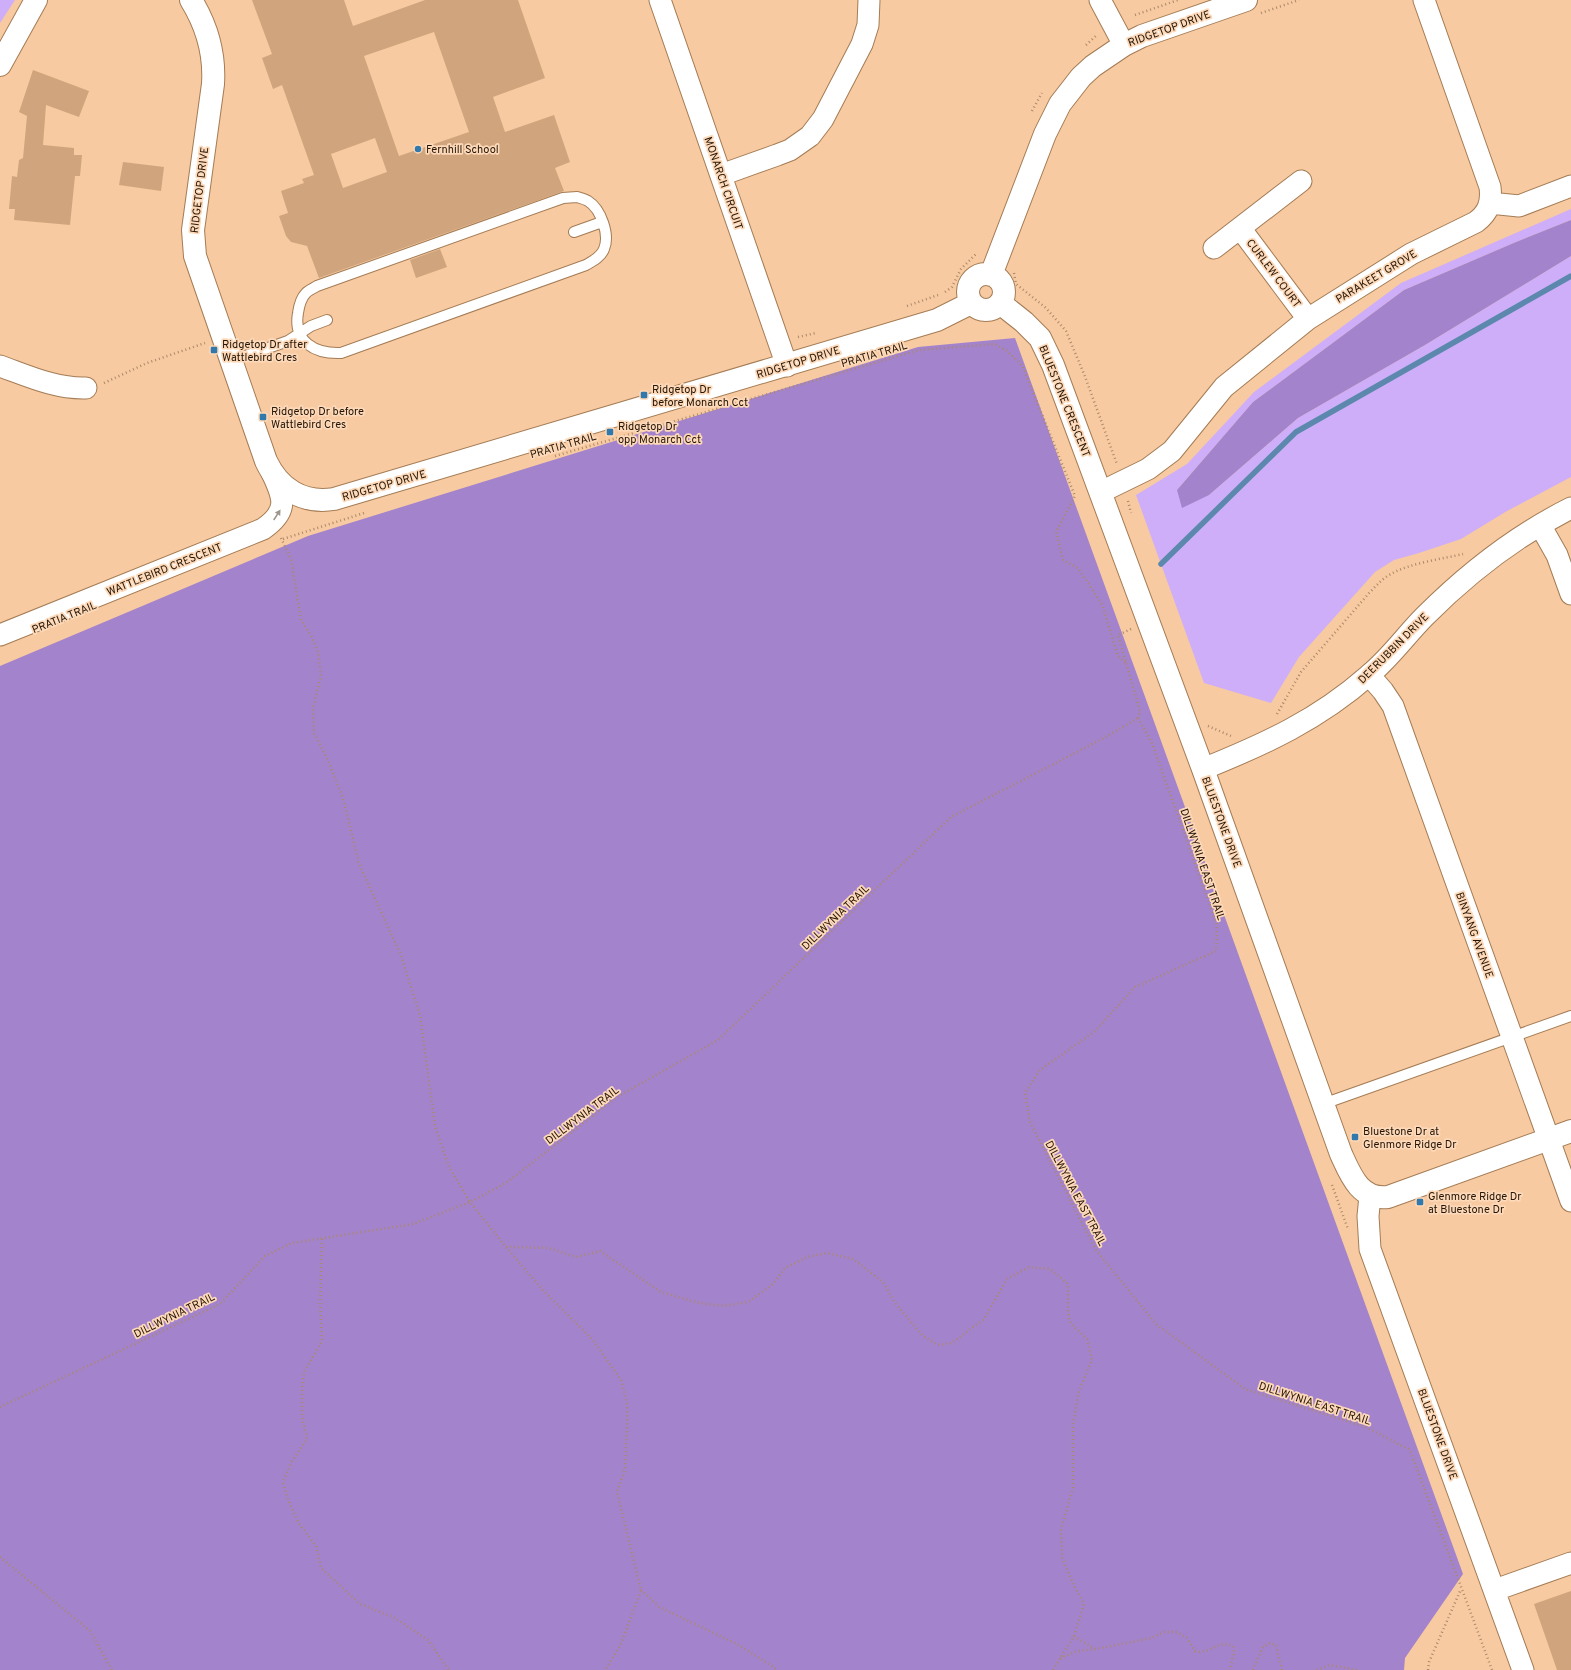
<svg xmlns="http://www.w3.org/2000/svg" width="1571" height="1670" font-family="Overpass,sans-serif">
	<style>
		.green { fill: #ceaef8 }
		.forest { fill: #a383cc }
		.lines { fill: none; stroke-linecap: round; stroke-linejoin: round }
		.stream { stroke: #5b88ac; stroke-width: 5.5 }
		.building { fill: #d0a57d; fill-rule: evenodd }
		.lane-casing { stroke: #a47c55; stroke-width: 12 }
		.street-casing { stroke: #a47c55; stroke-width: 23 }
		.secondary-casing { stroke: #a47c55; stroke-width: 24 }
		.path { stroke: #ab8969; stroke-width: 2.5; stroke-dasharray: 1 3; stroke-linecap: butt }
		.lane { stroke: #fff; stroke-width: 10 }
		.street { stroke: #fff; stroke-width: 21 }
		.secondary { stroke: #fff; stroke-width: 22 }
		.oneway { fill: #9c968e }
		.poi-dot { fill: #3179ad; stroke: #fdd9b9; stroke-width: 1.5 }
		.labels { text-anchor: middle; stroke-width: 3.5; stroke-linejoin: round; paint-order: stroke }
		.street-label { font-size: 11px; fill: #241505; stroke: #fdd9b9 }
		.poi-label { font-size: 11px; fill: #241505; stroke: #fdd9b9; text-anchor: start }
	</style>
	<rect width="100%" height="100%" fill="#f7caa1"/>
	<!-- green -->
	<path class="green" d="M0 0H15L0 23Z
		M1571 209V220L1516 242 1404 290 1253 402 1177 490 1209 495 1298 418 1425 345 1571 256V477L1507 511 1461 539 1419 553 1394 560 1375 572 1299 657 1271 703 1204 683 1136 495 1187 464 1254 392 1401 283Z"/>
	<!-- forest -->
	<path class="forest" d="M1571 220V256L1425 345 1298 418 1209 495 1182 508 1177 490 1253 402 1404 290 1516 242Z
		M1015 338 1463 1574 1405 1658 1404 1670H0V666L308 536 918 347Z"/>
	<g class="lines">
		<!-- stream -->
		<path class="stream" d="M1161 564 1296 432 1571 276"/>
	</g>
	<!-- building -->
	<path class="building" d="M252 0H344L353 26 425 0H518L545 78 493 97 505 132 554 115 570 162 555 168 564 191 319 278 307 246 291 242 286 236 279 216 288 213 281 191 304 183 302 179 314 175 282 85 273 89 262 58 272 54ZM434 32 469 132 399 156 364 56ZM375 138 387 172 343 188 331 154Z
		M33 70 89 91 79 117 46 105 43 145 74 148V155H82L80 176H75L70 225 14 220 15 209H9L12 176 17 177 19 160 23 158 27 116 19 112Z
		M123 162 164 167 161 191 119 185Z
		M440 249 447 267 416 278 410 260Z
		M1571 1591V1670H1557L1534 1604Z"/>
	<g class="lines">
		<!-- lane casing -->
		<g class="lane-casing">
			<path id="lane" d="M577 197C580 198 585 199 588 201 601 209 610 235 604 249 601 257 593 261 586 265L341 353C315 354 293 342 298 313 299 306 301 298 306 293 309 290 314 288 317 286L563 198Z
				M574 232 602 222
				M231 361 288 341 311 326 327 320
				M1323 1104 1571 1016"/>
		</g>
		<!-- street casing -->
		<g class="street-casing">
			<path id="street" d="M660 0 787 366
				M1100 0 1124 45
				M721 175 777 155 790 150 810 136 823 119 862 44 868 25 869 0
				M1490 203 1519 206 1571 186
				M1240 228 1308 319
				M1214 248 1301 181
				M0 366C28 376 56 389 86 388
				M1101 492 1148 469 1172 451 1224 387 1308 319 1411 254 1476 222C1488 213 1492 203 1490 187L1424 0
				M1540 525 1557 555 1571 594
				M0 635 263 529C289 511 284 498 272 473
				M1369 675 1383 691 1393 706 1571 1201
				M1203 769C1265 744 1318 720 1369 675 1390 658 1406 635 1425 616 1468 573 1517 535 1571 508
				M1370 1196 1368 1216 1370 1249 1523 1670
				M1495 1590 1571 1563"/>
		</g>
		<!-- secondary casing -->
		<g class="secondary-casing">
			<path id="secondary" d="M191 0C207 26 215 53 213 84L193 230 195 256 266 461C279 489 303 504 334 499L937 320 971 303
				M0 65 36 0
				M968 292a18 18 0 1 1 36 0a18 18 0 1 1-36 0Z
				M991 275 1045 134 1060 104 1081 77 1093 66 1124 45 1142 36 1246 0
				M1000 303 1024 322 1040 338 1053 365 1203 769 1341 1154C1351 1176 1360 1200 1388 1197L1571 1131"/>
		</g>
		<!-- path -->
		<path class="path" d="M1261 13 1299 0
			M1135 15 1178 0
			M1086 45 1097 35
			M1032 111 1042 93
			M1014 273 1016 284 1046 308 1066 331 1084 374 1117 464
			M945 292 952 287 961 269 976 254
			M907 306 938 295
			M798 337 816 333
			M104 383 147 363 205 343
			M555 456 919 350 994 344 1006 350 1022 365 1075 496 1056 532 1063 560 1078 568 1102 604 1118 656 1127 664
			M1128 501 1131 513
			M281 538 291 559 301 620 312 637 318 652 321 676 313 708 314 733 327 758 343 798 359 864 400 953 420 1015 435 1126 449 1167 470 1202 506 1247 541 1288 593 1340 621 1380 627 1403V1428L625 1469 617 1492 641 1590 620 1646 605 1670
			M283 539 364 513
			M1131 629 1118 635 1140 711 1138 718
			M1277 714 1301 672 1370 592C1377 585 1383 578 1391 574 1410 563 1442 559 1463 554
			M1138 718 1152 743 1217 925 1216 951 1135 987 1094 1032 1040 1070 1025 1093 1030 1122 1096 1250 1156 1324 1245 1389 1366 1427 1410 1450 1492 1670
			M1208 726 1231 736
			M1332 1185 1348 1229
			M322 1239 320 1304 322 1341 304 1372 302 1392V1417L307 1439 292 1461 283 1482 288 1500 298 1522 316 1546 321 1568 360 1604 395 1618 428 1640 449 1670
			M506 1247 549 1248 576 1257 600 1251 661 1292 699 1303 724 1306 748 1302 773 1284 785 1268 807 1257 827 1253 853 1259 883 1282 896 1304 922 1335 938 1345 952 1343 984 1319 1007 1279 1029 1267 1050 1269 1068 1284V1313L1071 1324 1087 1339 1092 1360 1079 1391 1073 1424V1488L1061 1529 1062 1557 1074 1586 1084 1604 1074 1636 1053 1670
			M0 1407 220 1304 265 1256 292 1243 413 1224 470 1202 506 1183 617 1097 718 1040 951 817 1102 739 1138 718
			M0 1557 90 1631 112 1670
			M641 1590 659 1607 737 1644 778 1670
			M1074 1636 1095 1649 1152 1638 1164 1632H1177L1187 1638 1195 1651C1210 1655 1218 1639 1233 1646L1234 1651 1230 1670
			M1060 1658 1078 1651 1095 1649
			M1253 1670 1263 1647 1270 1643 1276 1645 1282 1670
			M1317 1670 1330 1665 1357 1670
			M1428 1670 1429 1662 1461 1589"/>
		<!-- lane -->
		<use href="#lane" class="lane"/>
		<!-- street -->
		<use href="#street" class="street"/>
		<!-- secondary -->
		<use href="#secondary" class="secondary"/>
	</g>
	<!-- one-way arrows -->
	<defs><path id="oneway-solid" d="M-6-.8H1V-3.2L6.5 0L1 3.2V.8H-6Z"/></defs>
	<use class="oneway" href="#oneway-solid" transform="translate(277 515) rotate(-57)"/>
	<!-- markers -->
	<g class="poi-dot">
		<circle cx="418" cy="149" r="4"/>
		<rect x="210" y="346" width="8" height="8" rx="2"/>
		<rect x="640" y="391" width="8" height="8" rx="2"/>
		<rect x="259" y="413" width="8" height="8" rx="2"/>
		<rect x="606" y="428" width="8" height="8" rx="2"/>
		<rect x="1351" y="1133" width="8" height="8" rx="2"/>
		<rect x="1416" y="1198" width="8" height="8" rx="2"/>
	</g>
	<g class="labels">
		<!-- street labels -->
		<g class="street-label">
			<text transform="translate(1169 28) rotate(-20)" y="4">RIDGETOP DRIVE</text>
			<text transform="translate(724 183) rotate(71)" y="4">MONARCH CIRCUIT</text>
			<text transform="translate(199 190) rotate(-83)" y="4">RIDGETOP DRIVE</text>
			<text transform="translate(1274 273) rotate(53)" y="4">CURLEW COURT</text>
			<text transform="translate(1376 276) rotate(-31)" y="4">PARAKEET GROVE</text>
			<text transform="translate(874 354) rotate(-16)" y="4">PRATIA TRAIL</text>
			<text transform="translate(798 362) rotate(-17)" y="4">RIDGETOP DRIVE</text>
			<text transform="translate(1065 401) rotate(68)" y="4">BLUESTONE CRESCENT</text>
			<text transform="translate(563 445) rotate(-16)" y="4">PRATIA TRAIL</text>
			<text transform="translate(384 485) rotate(-16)" y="4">RIDGETOP DRIVE</text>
			<text transform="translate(164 569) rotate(-22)" y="4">WATTLEBIRD CRESCENT</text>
			<text transform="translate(64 617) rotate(-22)" y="4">PRATIA TRAIL</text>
			<text transform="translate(1393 648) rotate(-45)" y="4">DEERUBBIN DRIVE</text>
			<text transform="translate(1222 822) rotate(70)" y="4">BLUESTONE DRIVE</text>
			<text transform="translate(1203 864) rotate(71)" y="4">DILLWYNIA EAST TRAIL</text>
			<text transform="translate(835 917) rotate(-44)" y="4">DILLWYNIA TRAIL</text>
			<text transform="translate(1475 935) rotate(70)" y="4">BINYANG AVENUE</text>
			<text transform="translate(582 1115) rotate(-37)" y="4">DILLWYNIA TRAIL</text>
			<text transform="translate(1076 1193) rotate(62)" y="4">DILLWYNIA EAST TRAIL</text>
			<text transform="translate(174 1315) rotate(-26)" y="4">DILLWYNIA TRAIL</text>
			<text transform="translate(1315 1403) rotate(18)" y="4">DILLWYNIA EAST TRAIL</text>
			<text transform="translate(1438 1434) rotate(70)" y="4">BLUESTONE DRIVE</text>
		</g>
		<!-- poi labels -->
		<g class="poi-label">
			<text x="426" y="153">Fernhill School</text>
			<text x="222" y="348">Ridgetop Dr after<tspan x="222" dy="13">Wattlebird Cres</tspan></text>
			<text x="652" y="393">Ridgetop Dr<tspan x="652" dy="13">before Monarch Cct</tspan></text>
			<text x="271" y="415">Ridgetop Dr before<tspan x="271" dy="13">Wattlebird Cres</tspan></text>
			<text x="618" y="430">Ridgetop Dr<tspan x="618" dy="13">opp Monarch Cct</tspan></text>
			<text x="1363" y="1135">Bluestone Dr at<tspan x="1363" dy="13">Glenmore Ridge Dr</tspan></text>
			<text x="1428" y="1200">Glenmore Ridge Dr<tspan x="1428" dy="13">at Bluestone Dr</tspan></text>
		</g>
	</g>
</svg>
